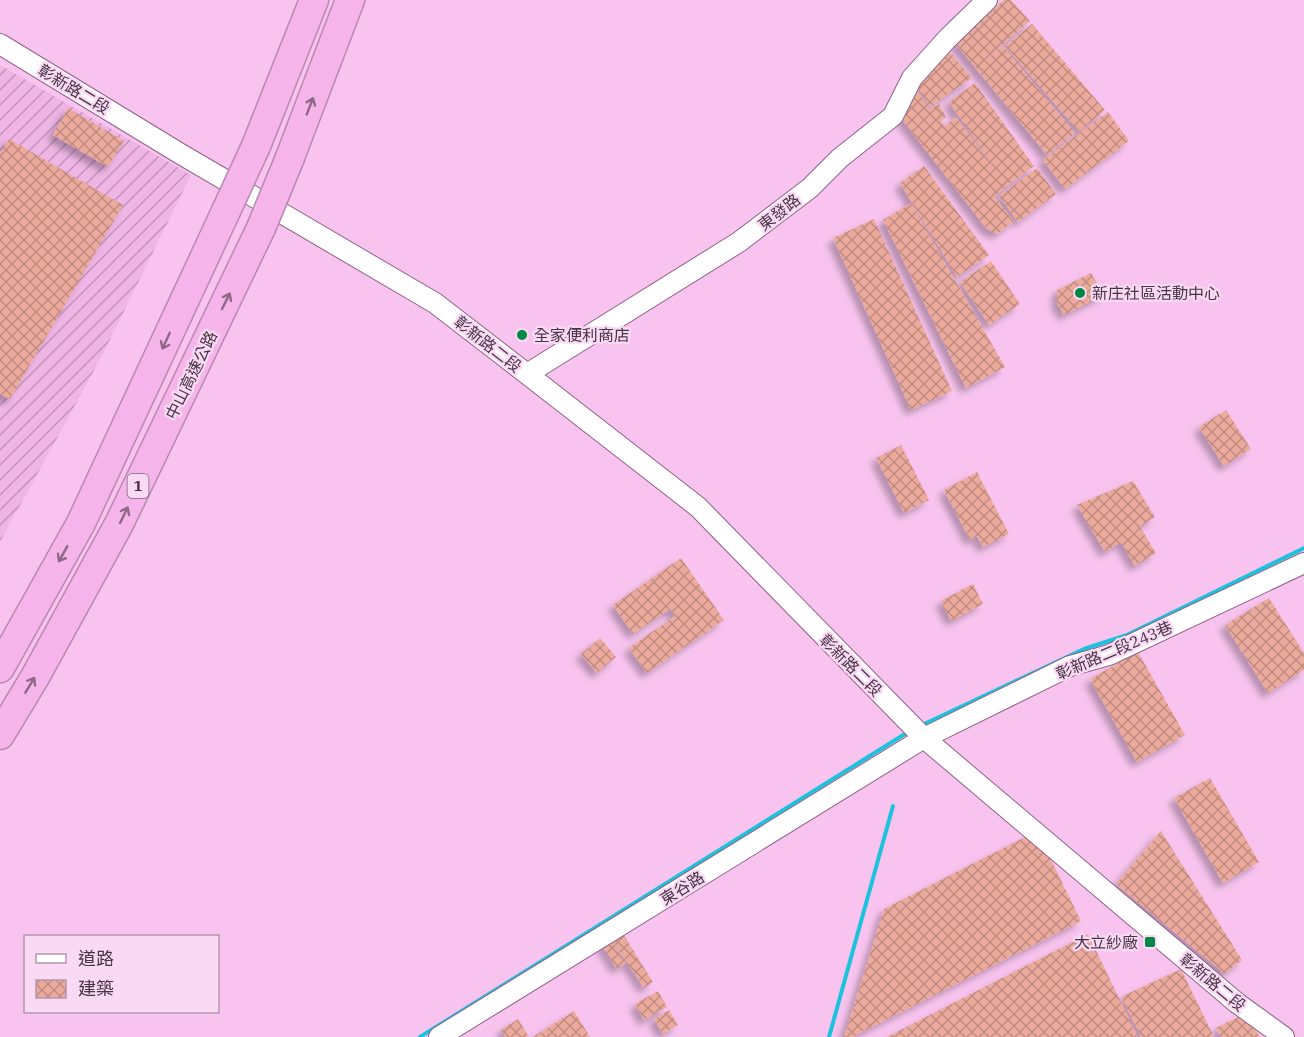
<svg xmlns="http://www.w3.org/2000/svg" width="1304" height="1037" font-family="'IBM Plex Serif','Noto Sans TC',serif">
	<style>
		.industrial { fill: url(#industrial-furrows) }
		.lines { fill: none; stroke-linecap: round; stroke-linejoin: round }
		.stream { stroke: #1dc2dc; stroke-width: 4 }
		.building { fill: url(#building-cross-hatch); filter: url(#shadow) }
		.minor-casing { stroke: #8f6188; stroke-width: 22 }
		.highway-casing { stroke: #b988b1; stroke-width: 31 }
		.minor { stroke: #fff; stroke-width: 20 }
		.highway { stroke: #f5b5eb; stroke-width: 28 }
		.highway-bridge-casing { stroke: #b988b1; stroke-width: 31; stroke-linecap: butt }
		.highway-bridge { stroke: #f5b5eb; stroke-width: 28 }
		.oneway { stroke: #8e6887 }
		.poi-dot { fill: #018844; stroke: #f9d9f3; stroke-width: 2 }
		.labels { text-anchor: middle; stroke-width: 4.5; stroke-linejoin: round; paint-order: stroke }
		.shield { fill: #f9d9f3; stroke: #7e6679; stroke-width: 1.5 }
		.shield-label { font-size: 15px; font-weight: bold; fill: #493445 }
		.street-label { font-size: 16px; fill: #493445; stroke: #f9d9f3 }
		.poi-label { font-size: 16px; fill: #493445; stroke: #f9d9f3; text-anchor: start }
	</style>
	<defs>
		<pattern id="industrial-furrows" width="10" height="10" patternUnits="userSpaceOnUse" patternTransform="scale(1.5)"><rect width="10" height="10" fill="#eeb5e5"/><path d="M-1 1l2-2M0 10L10 0M9 11l2-2" fill="none" stroke="#c394bb"/></pattern>
		<pattern id="building-cross-hatch" width="8" height="8" patternUnits="userSpaceOnUse" patternTransform="scale(1.5)"><rect width="8" height="8" fill="#ecaa9c"/><path d="M0 0l8 8M0 8l8-8" fill="none" stroke="#c18b81"/></pattern>
		<filter id="shadow"><feDropShadow dx="-5.5" dy="5.5" stdDeviation="3" flood-color="#0004"/></filter>
	</defs>
	<rect width="100%" height="100%" fill="#f8c4ef"/>
	<!-- industrial -->
	<path class="industrial" d="M0 65 191 175 102 356 0 542Z"/>
	<g class="lines">
		<!-- stream -->
		<path class="stream" d="M920 726 1084 649 1127 635 1304 548
			M420 1037 908 732
			M829 1037 893 806"/>
	</g>
	<!-- building -->
	<path class="building" d="M1004 0H1011L1030 21 980 64 1003 46 1075 133 1047 155 955 43Z
		M1032 24 1105 110 1079 132 1005 46Z
		M949 51 972 78 930 107 917 86Z
		M975 83 1034 166 1007 186 994 197 1014 221 997 234 986 228 904 122 902 113 917 89 929 109 939 104 946 117 941 121 944 127 956 117 999 174 949 102Z
		M68 108 124 141 108 167 53 135Z
		M1108 112 1129 141 1065 189 1043 160Z
		M9 139 123 205 10 399 0 394V153Z
		M924 166 989 255 957 277 900 183Z
		M1037 168 1056 194 1018 222 999 196Z
		M911 203 1005 367 966 388 883 220Z
		M874 219 952 391 911 410 833 238Z
		M991 261 1020 304 989 325 960 282Z
		M1091 273 1104 295 1064 315 1057 303V290Z
		M1226 410 1251 449 1224 466 1199 427Z
		M901 445 929 500 904 513 876 458Z
		M977 472 1009 534 983 547 977 536 970 540 944 490Z
		M1133 481 1155 517 1140 527 1156 553 1135 566 1121 542 1105 552 1077 505Z
		M681 558 724 620 647 673 629 648 675 616 670 609 633 634 613 605Z
		M973 584 983 604 951 621 941 601Z
		M1269 598 1304 653V670L1268 693 1225 625Z
		M600 638 616 657 597 673 581 654Z
		M1138 652 1185 735 1137 762 1090 679Z
		M1210 778 1259 862 1223 883 1174 798Z
		M1161 831 1242 960 1225 974 1116 884Z
		M1025 837 1049 856 1081 921 852 1037H844L884 909Z
		M620 929 653 982 644 988 610 936Z
		M1088 934 1138 1037H887Z
		M609 936 626 963 617 969 600 942Z
		M1181 969 1214 1037H1141L1121 997Z
		M658 991 667 1007 644 1020 635 1004Z
		M669 1010 678 1025 663 1034 654 1019Z
		M574 1011 590 1037H533Z
		M1238 1017 1255 1029 1260 1037H1221L1216 1028Z
		M518 1019 529 1037H506L501 1030Z"/>
	<g class="lines">
		<!-- minor casing -->
		<g class="minor-casing">
			<path id="minor" d="M0 44 179 153 435 303 527 374 698 507 924 738 1237 1003 1284 1037
				M527 374 739 242 810 188 840 158 893 116 912 78 947 39 987 0
				M439 1037 924 738 1070 666 1109 655 1304 563"/>
		</g>
		<!-- highway casing -->
		<g class="highway-casing">
			<path id="highway" d="M256 146 314 0
				M289 160 350 0
				M0 668 81 523 226 211
				M0 735 35 677 119 524 261 228"/>
		</g>
		<!-- minor -->
		<use href="#minor" class="minor"/>
		<!-- highway -->
		<use href="#highway" class="highway"/>
		<!-- highway-bridge casing -->
		<g class="highway-bridge-casing">
			<path id="highway-bridge" d="M226 211 256 146
				M261 228 289 160"/>
		</g>
		<!-- highway-bridge -->
		<use href="#highway-bridge" class="highway-bridge"/>
	</g>
	<!-- one-way arrows -->
	<defs><path id="oneway-shaft" d="M-6 0H5M1.5-3L5.5 0L1.5 3" fill="none" stroke-width="1.6" stroke-linecap="round" stroke-linejoin="round" transform="scale(1.5)"/></defs>
	<g class="oneway">
		<use href="#oneway-shaft" transform="translate(310 106) rotate(-69)"/>
		<use href="#oneway-shaft" transform="translate(226 301) rotate(-64)"/>
		<use href="#oneway-shaft" transform="translate(166 341) rotate(115)"/>
		<use href="#oneway-shaft" transform="translate(124 515) rotate(-64)"/>
		<use href="#oneway-shaft" transform="translate(63 554) rotate(119)"/>
		<use href="#oneway-shaft" transform="translate(30 685) rotate(-59)"/>
	</g>
	<!-- markers -->
	<g class="poi-dot">
		<circle cx="1080" cy="293" r="6"/>
		<circle cx="522" cy="335" r="6"/>
		<rect x="1144" y="936" width="12" height="12" rx="3"/>
	</g>
	<g class="labels">
		<!-- shield labels -->
		<rect class="shield" x="127.5" y="474" width="21" height="24" rx="4.5"/>
		<g class="shield-label">
			<text x="138" y="491">1</text>
		</g>
		<!-- street labels -->
		<g class="street-label">
			<text transform="translate(74 89) rotate(31)" y="6">彰新路二段</text>
			<text transform="translate(779 212) rotate(-38)" y="6">東發路</text>
			<text transform="translate(488 344) rotate(38)" y="6">彰新路二段</text>
			<text transform="translate(191 375) rotate(-64)" y="6">中山高速公路</text>
			<text transform="translate(1114 650) rotate(-23)" y="6">彰新路二段243巷</text>
			<text transform="translate(851 665) rotate(45)" y="6">彰新路二段</text>
			<text transform="translate(682 888) rotate(-32)" y="6">東谷路</text>
			<text transform="translate(1213 982) rotate(40)" y="6">彰新路二段</text>
		</g>
		<!-- poi labels -->
		<g class="poi-label">
			<text x="1092" y="299">新庄社區活動中心</text>
			<text x="534" y="341">全家便利商店</text>
			<text x="1138" y="948" text-anchor="end">大立紗廠</text>
		</g>
	</g>
	<!-- legend -->
	<rect x="24" y="935" width="195" height="78" fill="#f9d9f3" stroke="#b397ad" stroke-width="1.5"/>
	<rect x="36" y="954" width="30" height="9" fill="#ffffff" stroke="#b397ad" stroke-width="1.5"/>
	<text x="78" y="965" font-size="18" fill="#493445">道路</text>
	<rect x="36" y="980" width="30" height="18" fill="url(#building-cross-hatch)" stroke="#b397ad" stroke-width="1.5"/>
	<text x="78" y="995" font-size="18" fill="#493445">建築</text>
</svg>
